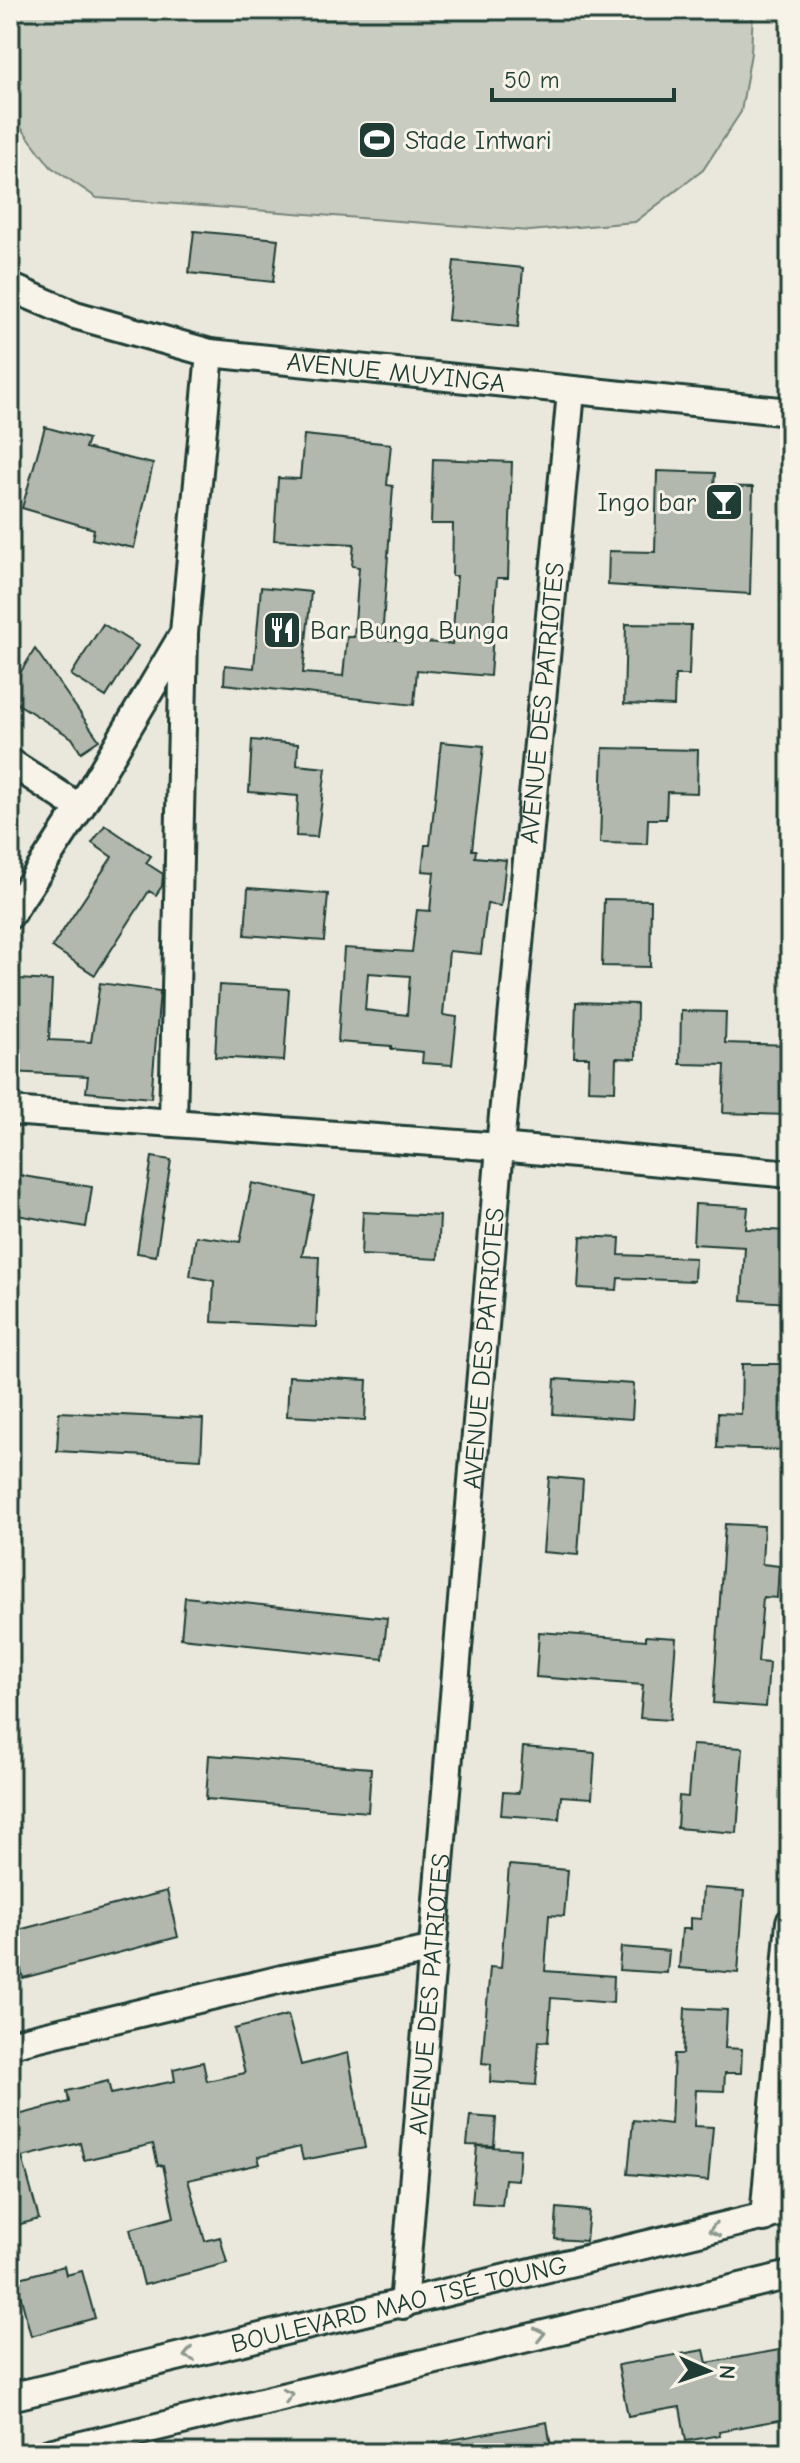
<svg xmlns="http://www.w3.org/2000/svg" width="800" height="2463" font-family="'Comic Neue',sans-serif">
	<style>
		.green { fill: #c8ccc1; stroke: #74847a; stroke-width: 2 }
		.building { fill: #b2b8ae; stroke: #1f3d34; stroke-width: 2; fill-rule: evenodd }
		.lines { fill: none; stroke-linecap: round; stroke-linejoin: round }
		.minor-casing { stroke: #1f3d34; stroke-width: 32 }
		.minor { stroke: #f7f3e8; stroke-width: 26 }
		.oneway { stroke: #8b988e }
		.labels { text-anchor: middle; stroke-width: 6; stroke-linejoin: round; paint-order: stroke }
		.poi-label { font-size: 26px; fill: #1f3d34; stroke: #f7f3e8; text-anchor: start }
		.street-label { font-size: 26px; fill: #1f3d34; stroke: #f7f3e8 }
	</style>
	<rect width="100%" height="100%" fill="#eae8dd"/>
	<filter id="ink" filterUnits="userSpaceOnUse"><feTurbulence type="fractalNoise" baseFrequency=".0125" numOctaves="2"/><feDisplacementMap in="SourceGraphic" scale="16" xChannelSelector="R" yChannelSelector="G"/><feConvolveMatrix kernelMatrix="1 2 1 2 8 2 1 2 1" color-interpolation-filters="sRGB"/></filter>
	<g filter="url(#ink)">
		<!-- green -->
		<path class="green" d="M10 10H753L751 53 741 112 703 170 635 222 530 231 97 198 51 167 10 113Z"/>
		<!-- building -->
		<path class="building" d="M194 231 278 239 273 282 189 273Z
			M454 261 523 268 518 327 448 320Z
			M45 427 88 439 85 448 153 464 134 548 92 539 94 529 22 508Z
			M304 435 391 444 387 485 393 486 382 639 452 644 457 576H452L453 524H431L433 459 512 462 508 578H497L490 676 417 670 414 705 224 684 225 665 254 668 261 587 311 592 303 673 343 676 347 637H354L359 567 352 566 354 544 274 540 278 478 300 479Z
			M657 471 715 473 714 486 753 487 750 594 608 585 609 551 655 552Z
			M103 624 138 646 106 697 71 675Z
			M626 624 691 625 689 675H675L674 706 624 704Z
			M35 649 99 740 81 752 72 738 10 699V689Z
			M252 740 298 744 297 765 326 768 317 837 296 836 298 796 249 792Z
			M441 742 484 746 472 850H476L475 857 506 860 501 906 487 904 481 954 449 951 443 1015 457 1017 452 1065 422 1063 423 1052 391 1049V1046L338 1042 344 948 412 952 417 910 430 911 434 872 422 871 425 845H430ZM368 973 410 976 407 1015 365 1010Z
			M603 748 698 750 697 793 667 792 666 819H648L647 844 600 843Z
			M105 825 151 856 146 863 163 874 162 886 156 895 149 891 95 975 52 947 112 857 92 843Z
			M248 888 328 894 324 941 245 935Z
			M604 899 651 900 650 967 602 966Z
			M18 979 52 981 49 1040 91 1042 100 983 160 991 151 1098 86 1092 88 1076 10 1072V1038H15Z
			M219 985 289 989 284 1061 215 1057Z
			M576 1002 637 1004 636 1059 616 1058 615 1091 588 1090 589 1057H574Z
			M681 1011 726 1012 725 1043 790 1045V1115L723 1113 725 1065 680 1064Z
			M152 1157 171 1160 156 1256 137 1253Z
			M17 1175 92 1187 86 1227 11 1214Z
			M252 1183 314 1196 302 1256 319 1257 316 1327 212 1322 214 1281 190 1276 196 1236 240 1242Z
			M695 1204 748 1207 746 1229 790 1231V1303L742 1300 745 1247 693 1244Z
			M363 1212 440 1216 438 1259 361 1255Z
			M581 1236 620 1238 619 1255 695 1258 694 1281 618 1278 617 1290 578 1288Z
			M742 1364H788L786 1450 717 1448 718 1413 741 1414Z
			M289 1376 367 1380 365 1420 287 1416Z
			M555 1379 634 1384 632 1419 553 1414Z
			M59 1412 203 1419 201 1459 57 1451Z
			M549 1477 583 1480 578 1555 543 1552Z
			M725 1524 764 1526 762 1564 779 1566 777 1598 763 1597 758 1662 769 1663 766 1707 713 1703Z
			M185 1597 387 1618 383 1659 181 1638Z
			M539 1632 646 1640V1636L676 1638 670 1720 640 1718 643 1685 536 1677Z
			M692 1745 743 1748 737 1833 677 1828 679 1796 688 1797Z
			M523 1747 595 1753 592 1798 561 1796 559 1819 501 1815 503 1792 519 1793Z
			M209 1755 371 1768 368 1812 206 1799Z
			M509 1865 568 1870 564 1916 549 1915 545 1971 614 1976 613 2003 551 1998 548 2042 539 2041 536 2085 490 2082 491 2064 482 2063 490 1967 501 1968Z
			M703 1888 744 1891 738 1973 679 1968 682 1929H690V1918L701 1919Z
			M167 1891 178 1937 23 1978 11 1932Z
			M621 1947 669 1951 667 1973 619 1970Z
			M685 2008 727 2010 725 2048 742 2049 741 2073H725L724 2091 696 2090 694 2126 713 2127 708 2181 628 2174 633 2120 671 2124 674 2054H683Z
			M288 2015 301 2065 348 2053 365 2148 303 2160 300 2147 258 2157 260 2164 188 2180 205 2241 220 2237 227 2263 144 2285 130 2229 174 2217 163 2165 158 2166 153 2144 84 2160 80 2143 22 2157 39 2219 10 2227V2117L69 2102 67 2091 108 2081 111 2094 175 2081 173 2069 203 2062 207 2081 245 2073 234 2029Z
			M470 2116 496 2118 494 2146 467 2145Z
			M477 2146 520 2149 518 2180 505 2179 502 2205 472 2203Z
			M557 2208 589 2211 586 2241 555 2239Z
			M64 2266 66 2275 82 2271 95 2318 31 2336 16 2279Z
			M790 2348V2418L719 2431 720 2435 686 2441 680 2407 628 2416 618 2365 704 2350 707 2363Z
			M547 2422 552 2453H434V2443Z"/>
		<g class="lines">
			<!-- minor casing -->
			<g class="minor-casing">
				<g id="minor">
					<path id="s1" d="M10 287 75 315 210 353 790 412"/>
					<path d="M10 762 80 808"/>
					<path d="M10 915 80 808 184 633 210 353"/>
					<path d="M10 1111 500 1147 790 1174"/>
					<path d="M173 1122 184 636"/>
					<path d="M10 2044 282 1979 431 1950"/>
					<path d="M764 2218 790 1922"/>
					<path id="s2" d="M403 2305 500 1147 571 392"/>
					<path id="s3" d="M10 2397 790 2210"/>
					<path d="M49 2453 790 2275"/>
				</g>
			</g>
			<!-- minor -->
			<use href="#minor" class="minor"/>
		</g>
		<!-- one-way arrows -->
		<defs><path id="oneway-chevron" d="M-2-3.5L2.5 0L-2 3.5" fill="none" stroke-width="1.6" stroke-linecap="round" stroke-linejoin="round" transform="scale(2)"/></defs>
		<g class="oneway">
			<use href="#oneway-chevron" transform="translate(714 2230) rotate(166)"/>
			<use href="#oneway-chevron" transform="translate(540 2334) rotate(-13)"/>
			<use href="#oneway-chevron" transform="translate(189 2355) rotate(167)"/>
			<use href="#oneway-chevron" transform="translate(288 2395) rotate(-14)"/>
		</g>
	</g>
	<!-- icons -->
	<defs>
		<g id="stadium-square" transform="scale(2)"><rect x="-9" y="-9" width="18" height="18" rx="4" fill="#1f3d34" stroke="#f7f3e8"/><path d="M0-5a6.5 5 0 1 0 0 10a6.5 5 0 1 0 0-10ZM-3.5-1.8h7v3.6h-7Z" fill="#fff"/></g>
		<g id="bar-square" transform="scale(2)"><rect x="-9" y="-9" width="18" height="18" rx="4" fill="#1f3d34" stroke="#f7f3e8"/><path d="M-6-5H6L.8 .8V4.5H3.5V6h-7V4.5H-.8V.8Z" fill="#fff"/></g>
		<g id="restaurant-square" transform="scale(2)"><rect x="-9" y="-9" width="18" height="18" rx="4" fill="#1f3d34" stroke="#f7f3e8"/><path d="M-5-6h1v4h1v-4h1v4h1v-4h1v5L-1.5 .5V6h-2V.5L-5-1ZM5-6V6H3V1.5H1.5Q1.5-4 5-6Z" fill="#fff"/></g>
	</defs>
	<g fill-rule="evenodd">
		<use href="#stadium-square" x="377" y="140"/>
		<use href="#bar-square" x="724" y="502"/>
		<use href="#restaurant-square" x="282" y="630"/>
	</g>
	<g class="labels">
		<!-- poi labels -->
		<g class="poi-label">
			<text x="405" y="149">Stade Intwari</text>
			<text x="696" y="511" text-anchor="end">Ingo bar</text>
			<text x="310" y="639">Bar Bunga Bunga</text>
		</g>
		<!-- street labels -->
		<g class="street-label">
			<text dy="9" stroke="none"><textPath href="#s1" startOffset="398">AVENUE MUYINGA</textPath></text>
			<text dy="9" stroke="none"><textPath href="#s2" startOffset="1608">AVENUE DES PATRIOTES</textPath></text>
			<text dy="9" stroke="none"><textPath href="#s2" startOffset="960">AVENUE DES PATRIOTES</textPath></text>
			<text dy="9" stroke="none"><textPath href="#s2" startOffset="312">AVENUE DES PATRIOTES</textPath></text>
			<text dy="9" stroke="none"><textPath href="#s3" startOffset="400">BOULEVARD MAO TSÉ TOUNG</textPath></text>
		</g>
	</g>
	<!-- margin -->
	<rect width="800" height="2463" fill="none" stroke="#f7f3e8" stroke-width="40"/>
	<rect x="20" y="20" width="760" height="2423" fill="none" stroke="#1f3d34" stroke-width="3" filter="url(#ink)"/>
	<!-- north arrow -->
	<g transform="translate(708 2371) rotate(93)" stroke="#f7f3e8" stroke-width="6" paint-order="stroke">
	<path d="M0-6L14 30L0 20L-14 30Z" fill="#1f3d34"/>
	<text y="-12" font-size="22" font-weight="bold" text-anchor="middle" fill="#1f3d34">N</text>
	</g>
	<!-- scale -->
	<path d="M492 88v12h182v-12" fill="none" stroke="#1f3d34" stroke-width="4"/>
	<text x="504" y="88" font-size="24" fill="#1f3d34" stroke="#f7f3e8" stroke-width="6" paint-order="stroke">50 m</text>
</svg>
